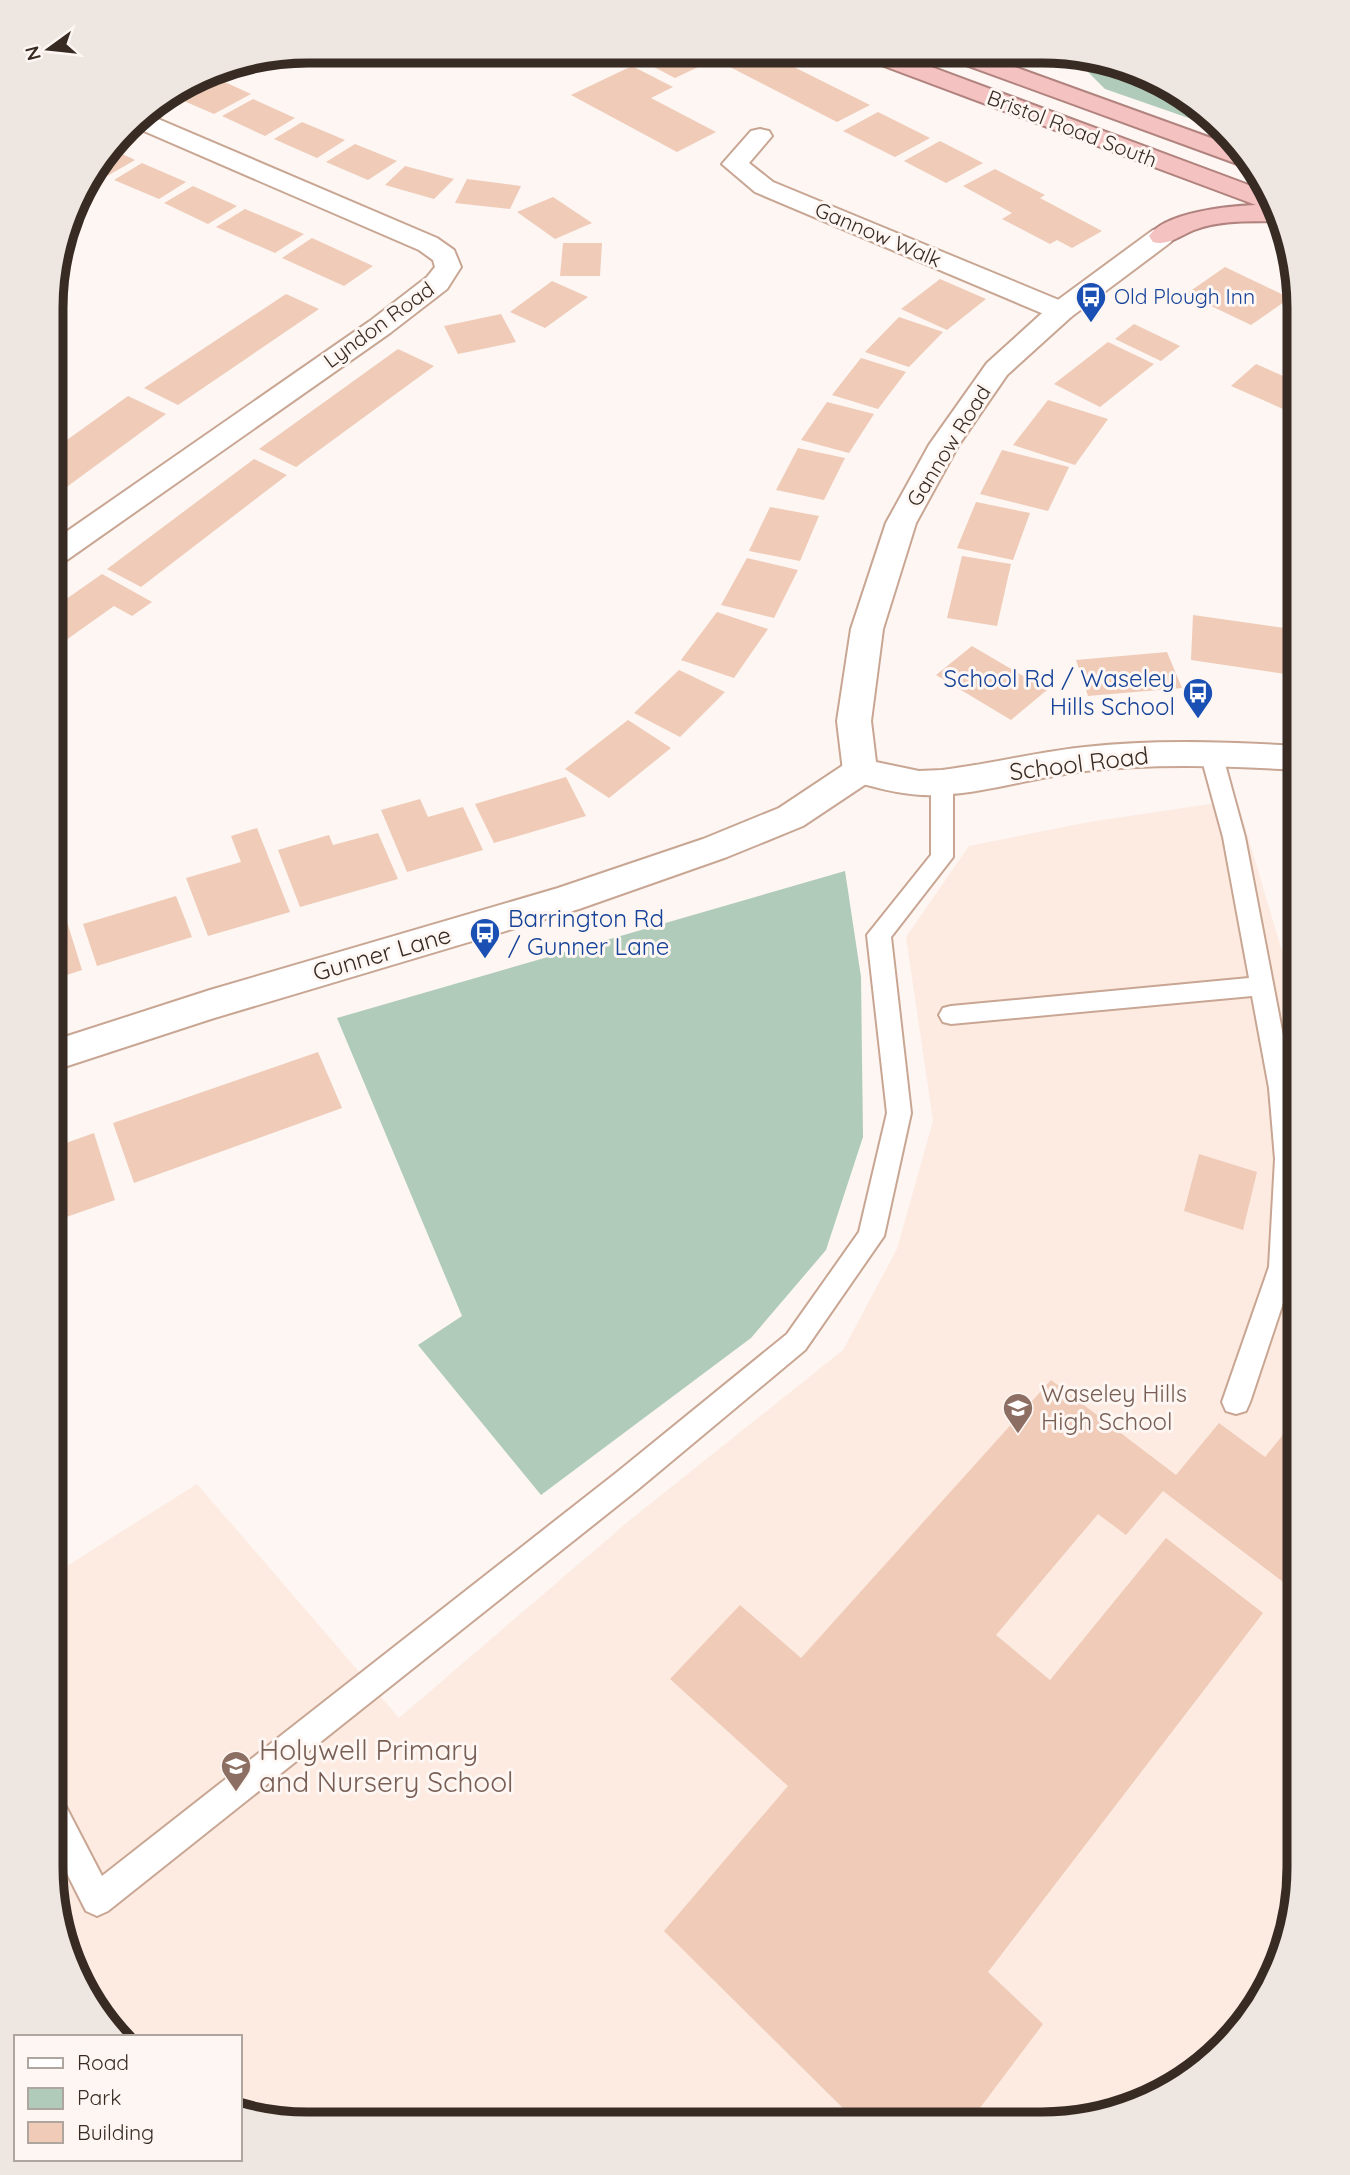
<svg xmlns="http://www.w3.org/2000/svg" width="1350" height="2175" font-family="Quicksand,sans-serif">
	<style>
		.built { fill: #fdebe2 }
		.green { fill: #b1cbba }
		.building { fill: #efcbb8 }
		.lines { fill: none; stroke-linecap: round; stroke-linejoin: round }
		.service-casing { stroke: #c8a693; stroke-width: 4 }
		.minor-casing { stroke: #c8a693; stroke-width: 4 }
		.tertiary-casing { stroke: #c8a693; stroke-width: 4 }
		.trunk-casing { stroke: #b1837f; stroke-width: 4 }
		.service { fill: #fff; fill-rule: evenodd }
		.minor { fill: #fff; fill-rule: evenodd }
		.tertiary { fill: #fff; fill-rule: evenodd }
		.trunk { fill: #f4c2c0; fill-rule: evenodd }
		.labels { text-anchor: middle; stroke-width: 6; stroke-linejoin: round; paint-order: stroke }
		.far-street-label { font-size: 21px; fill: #382b23; stroke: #fdf6f2 }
		.far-transit-label { font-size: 21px; fill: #164399; stroke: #fdf6f2; text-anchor: start }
		.transit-label { font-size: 24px; fill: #164399; stroke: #fdf6f2; text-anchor: end }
		.street-label { font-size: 24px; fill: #382b23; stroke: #fdf6f2 }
		.education-label { font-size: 24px; fill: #785e54; stroke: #fdf6f2; text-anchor: start }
		.near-education-label { font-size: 28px; fill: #785e54; stroke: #fdf6f2; text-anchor: start }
		.rim { fill: none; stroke: #382b23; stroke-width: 9 }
	</style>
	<rect width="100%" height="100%" fill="#fdf6f2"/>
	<!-- built -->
	<path class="built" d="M1237 800 1299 1008V1884L1285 1950 1246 2023 1198 2071 1140 2105 1043 2124 275 2122 240 2113V2037H117L104 2023 70 1965 51 1867V1576L197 1484 399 1718 630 1520 843 1350 897 1249 933 1121 906 937 969 846 1089 822Z"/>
	<!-- green -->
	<path class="green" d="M1079 54 1141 70 1199 104 1226 131 1105 89 1080 64Z
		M845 871 861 977 863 1137 826 1250 751 1338 541 1495 418 1345 462 1316 337 1018Z"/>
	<!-- building -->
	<path class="building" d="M625 52H730L675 78Z
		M758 52H764L870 105 837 122 728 66Z
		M632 66 673 87 651 98 716 132 677 152 571 95Z
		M205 73 251 94 214 114 170 95Z
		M253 99 295 118 265 136 222 116Z
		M878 112 930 138 895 157 843 131Z
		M302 122 345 140 317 158 274 139Z
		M940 141 983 163 946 183 904 161Z
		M355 144 397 161 368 180 326 162Z
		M112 149 135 160 102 179 92 174Z
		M142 163 186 182 159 199 114 180Z
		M405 166 454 179 434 199 385 185Z
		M995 169 1045 195 1040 198 1102 231 1072 248 1057 240 1050 244 1002 219 1012 213 963 186Z
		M467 179 521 186 510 209 455 203Z
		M193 186 237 206 208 224 164 203Z
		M553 197 592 223 555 239 517 212Z
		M245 209 304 234 275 253 216 227Z
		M312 238 373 266 344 286 282 258Z
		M563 243H602L600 276H560Z
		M1225 267 1290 298 1251 325 1186 294Z
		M940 279 986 299 947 330 901 309Z
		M552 281 588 297 545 328 510 312Z
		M286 294 319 309 178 405 144 388Z
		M501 314 516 342 458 354 444 326Z
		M899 317 943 332 909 367 865 352Z
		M1134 324 1180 346 1161 361 1115 339Z
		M1108 342 1154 364 1100 407 1054 384Z
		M398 349 434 366 296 467 259 449Z
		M861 358 906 372 878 409 832 395Z
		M1256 364 1299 383V416L1231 386Z
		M128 396 166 414 53 497V450Z
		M1048 400 1108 419 1075 465 1013 445Z
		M827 402 874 414 849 453 801 440Z
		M798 448 845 458 824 500 776 490Z
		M1002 450 1069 467 1048 511 980 494Z
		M254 459 287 475 141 587 107 569Z
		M976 502 1030 513 1013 560 957 548Z
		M770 507 819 516 800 561 749 551Z
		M962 556 1011 564 997 626 947 618Z
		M747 558 798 570 774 618 721 605Z
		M102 574 152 602 132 616 114 606 52 650V609Z
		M717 612 768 629 734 678 681 660Z
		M1193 615 1299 630V676L1191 660Z
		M972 646 1047 690 1011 720 936 675Z
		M1167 652 1182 688 1088 696 1076 660Z
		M679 670 725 692 680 737 634 713Z
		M628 720 671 748 609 798 565 769Z
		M566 777 586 816 494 843 475 804Z
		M420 799 428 817 463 807 483 850 407 872 381 810Z
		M257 828 290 912 208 936 186 878 241 862 231 836Z
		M1288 829 1299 830V875L1293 874Z
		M378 833 398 879 300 907 278 850 329 835 333 845Z
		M176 896 192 937 97 966 83 924Z
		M63 909 82 970 52 980V912Z
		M318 1052 342 1108 134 1183 113 1123Z
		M94 1133 115 1200 52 1222V1148Z
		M1199 1154 1257 1172 1243 1230 1184 1211Z
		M1051 1380 1176 1475 1219 1423 1265 1457 1299 1415V1594L1163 1491 1126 1535 1098 1514 996 1635 1050 1680 1166 1538 1263 1613 988 1972 1043 2024 968 2124H859L664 1931 788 1786 670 1679 740 1605 801 1658Z"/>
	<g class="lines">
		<!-- service casing -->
		<g class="service-casing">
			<path id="service" d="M1211 745 1219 748 1222 753 1245 837 1293 1088 1299 1143 1295 1267 1250 1402 1246 1411 1236 1414 1226 1411 1222 1402 1269 1267 1275 1159 1269 1088 1252 996 951 1024 943 1022 939 1015 943 1008 951 1006 1249 978 1223 837 1200 753 1203 748Z
				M942 774 950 777 953 782V857L891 937 911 1113 884 1236 805 1350 636 1491 108 1911 97 1916 86 1911 51 1842V1795L62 1799 102 1876 616 1473 787 1334 859 1232 887 1113 867 935 931 855V782L934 777Z"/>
		</g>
		<!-- minor casing -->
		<g class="minor-casing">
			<path id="minor" d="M144 113 437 238 454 250 461 267 447 289 390 333 64 562 53 565V541L370 321 427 277 435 267 433 260 419 250 130 125 138 115Z
				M760 129 769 131 772 136 749 163 773 182 1071 305 1075 311 1071 317 1061 319 1051 317 755 192 722 164 751 131Z
				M860 759 872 762 877 771 872 780 803 826 727 857 579 909 211 1019 52 1071V1041L210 990 558 888 703 839 779 808 848 762Z"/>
		</g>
		<!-- tertiary casing -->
		<g class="tertiary-casing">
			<path id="tertiary" d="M1162 228 1171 230 1175 236 1171 242 1071 317 1007 375 958 446 916 523 883 629 871 721 876 762 919 771 942 770C990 764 1037 752 1085 747 1156 739 1228 742 1299 746V770C1228 766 1156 763 1085 771 1031 777 976 797 921 795 898 794 870 786 848 780L843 771 837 721 851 629 886 523 929 445 987 363 1051 305 1153 230Z"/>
		</g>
		<!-- trunk casing -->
		<g class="trunk-casing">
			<path id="trunk" d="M856 52H891L1270 193 1280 210 1282 221C1253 222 1222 219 1194 230 1179 236 1169 246 1153 242L1149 236C1165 212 1228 206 1256 205L860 57Z
				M943 53H976L1244 150 1256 168 1243 166 947 58Z"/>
		</g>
		<!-- service -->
		<use href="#service" class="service"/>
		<!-- minor -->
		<use href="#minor" class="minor"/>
		<!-- tertiary -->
		<use href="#tertiary" class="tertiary"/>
		<!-- trunk -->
		<use href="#trunk" class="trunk"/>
	</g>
	<!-- icons -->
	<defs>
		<g id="bus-pin" transform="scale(1.575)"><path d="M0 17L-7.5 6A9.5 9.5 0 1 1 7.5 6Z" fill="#1a4fb4" stroke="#fdf6f2"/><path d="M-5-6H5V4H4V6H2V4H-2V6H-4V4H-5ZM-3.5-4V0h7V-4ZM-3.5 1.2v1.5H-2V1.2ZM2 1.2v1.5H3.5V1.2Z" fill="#fff"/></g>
		<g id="school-pin" transform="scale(1.575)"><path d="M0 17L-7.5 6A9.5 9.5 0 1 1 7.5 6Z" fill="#8d6e63" stroke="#fdf6f2"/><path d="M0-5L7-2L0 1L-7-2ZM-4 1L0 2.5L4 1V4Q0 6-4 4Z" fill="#fff"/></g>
	</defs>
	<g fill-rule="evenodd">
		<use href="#bus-pin" x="1091" y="297"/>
		<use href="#bus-pin" x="1198" y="693"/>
		<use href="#bus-pin" x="485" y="933"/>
		<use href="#school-pin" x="1018" y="1408"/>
		<use href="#school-pin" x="236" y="1766"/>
	</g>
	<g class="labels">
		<!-- far-street labels -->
		<g class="far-street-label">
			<text transform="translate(1072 129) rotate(21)" y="7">Bristol Road South</text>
			<text transform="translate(878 235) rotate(23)" y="7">Gannow Walk</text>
			<text transform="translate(379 325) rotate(-36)" y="7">Lyndon Road</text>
			<text transform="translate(949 446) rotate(-58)" y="7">Gannow Road</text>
		</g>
		<!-- far-transit labels -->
		<g class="far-transit-label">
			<text x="1114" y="304">Old Plough Inn</text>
		</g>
		<!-- transit labels -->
		<g class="transit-label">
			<text x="1175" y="687">School Rd / Waseley<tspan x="1175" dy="28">Hills School</tspan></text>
			<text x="508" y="927" text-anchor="start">Barrington Rd<tspan x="508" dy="28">/ Gunner Lane</tspan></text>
		</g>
		<!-- street labels -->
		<g class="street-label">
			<text transform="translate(1079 764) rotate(-7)" y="8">School Road</text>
			<text transform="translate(382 954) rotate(-16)" y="8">Gunner Lane</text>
		</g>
		<!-- education labels -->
		<g class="education-label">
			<text x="1041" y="1402">Waseley Hills<tspan x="1041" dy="28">High School</tspan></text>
		</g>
		<!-- near-education labels -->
		<g class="near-education-label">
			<text x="259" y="1760">Holywell Primary<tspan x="259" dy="32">and Nursery School</tspan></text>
		</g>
	</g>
	<!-- crop -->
	<path d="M0 0H1350V2175H0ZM308 63H1042A245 245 0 0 1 1287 308V1867A245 245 0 0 1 1042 2112H308A245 245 0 0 1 63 1867V308A245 245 0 0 1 308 63Z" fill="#ede6e1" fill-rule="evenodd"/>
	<path class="rim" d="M308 63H1042A245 245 0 0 1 1287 308V1867A245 245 0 0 1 1042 2112H308A245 245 0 0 1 63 1867V308A245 245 0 0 1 308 63Z"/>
	<!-- legend -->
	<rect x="14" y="2035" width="228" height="126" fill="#fdf6f2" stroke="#aea59f" stroke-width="2"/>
	<rect x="28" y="2058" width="35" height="10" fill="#ffffff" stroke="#aea59f" stroke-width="2"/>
	<text x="77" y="2070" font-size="21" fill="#382b23">Road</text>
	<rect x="28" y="2088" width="35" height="21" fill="#b1cbba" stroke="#aea59f" stroke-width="2"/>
	<text x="77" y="2105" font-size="21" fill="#382b23">Park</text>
	<rect x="28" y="2122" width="35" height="21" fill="#efcbb8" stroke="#aea59f" stroke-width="2"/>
	<text x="77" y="2140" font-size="21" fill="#382b23">Building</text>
	<!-- north arrow -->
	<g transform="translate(49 49) rotate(255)" stroke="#fdf6f2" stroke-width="5" paint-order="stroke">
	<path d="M0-5L12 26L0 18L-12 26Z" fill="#382b23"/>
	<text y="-10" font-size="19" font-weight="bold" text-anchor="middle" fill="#382b23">N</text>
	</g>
</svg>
